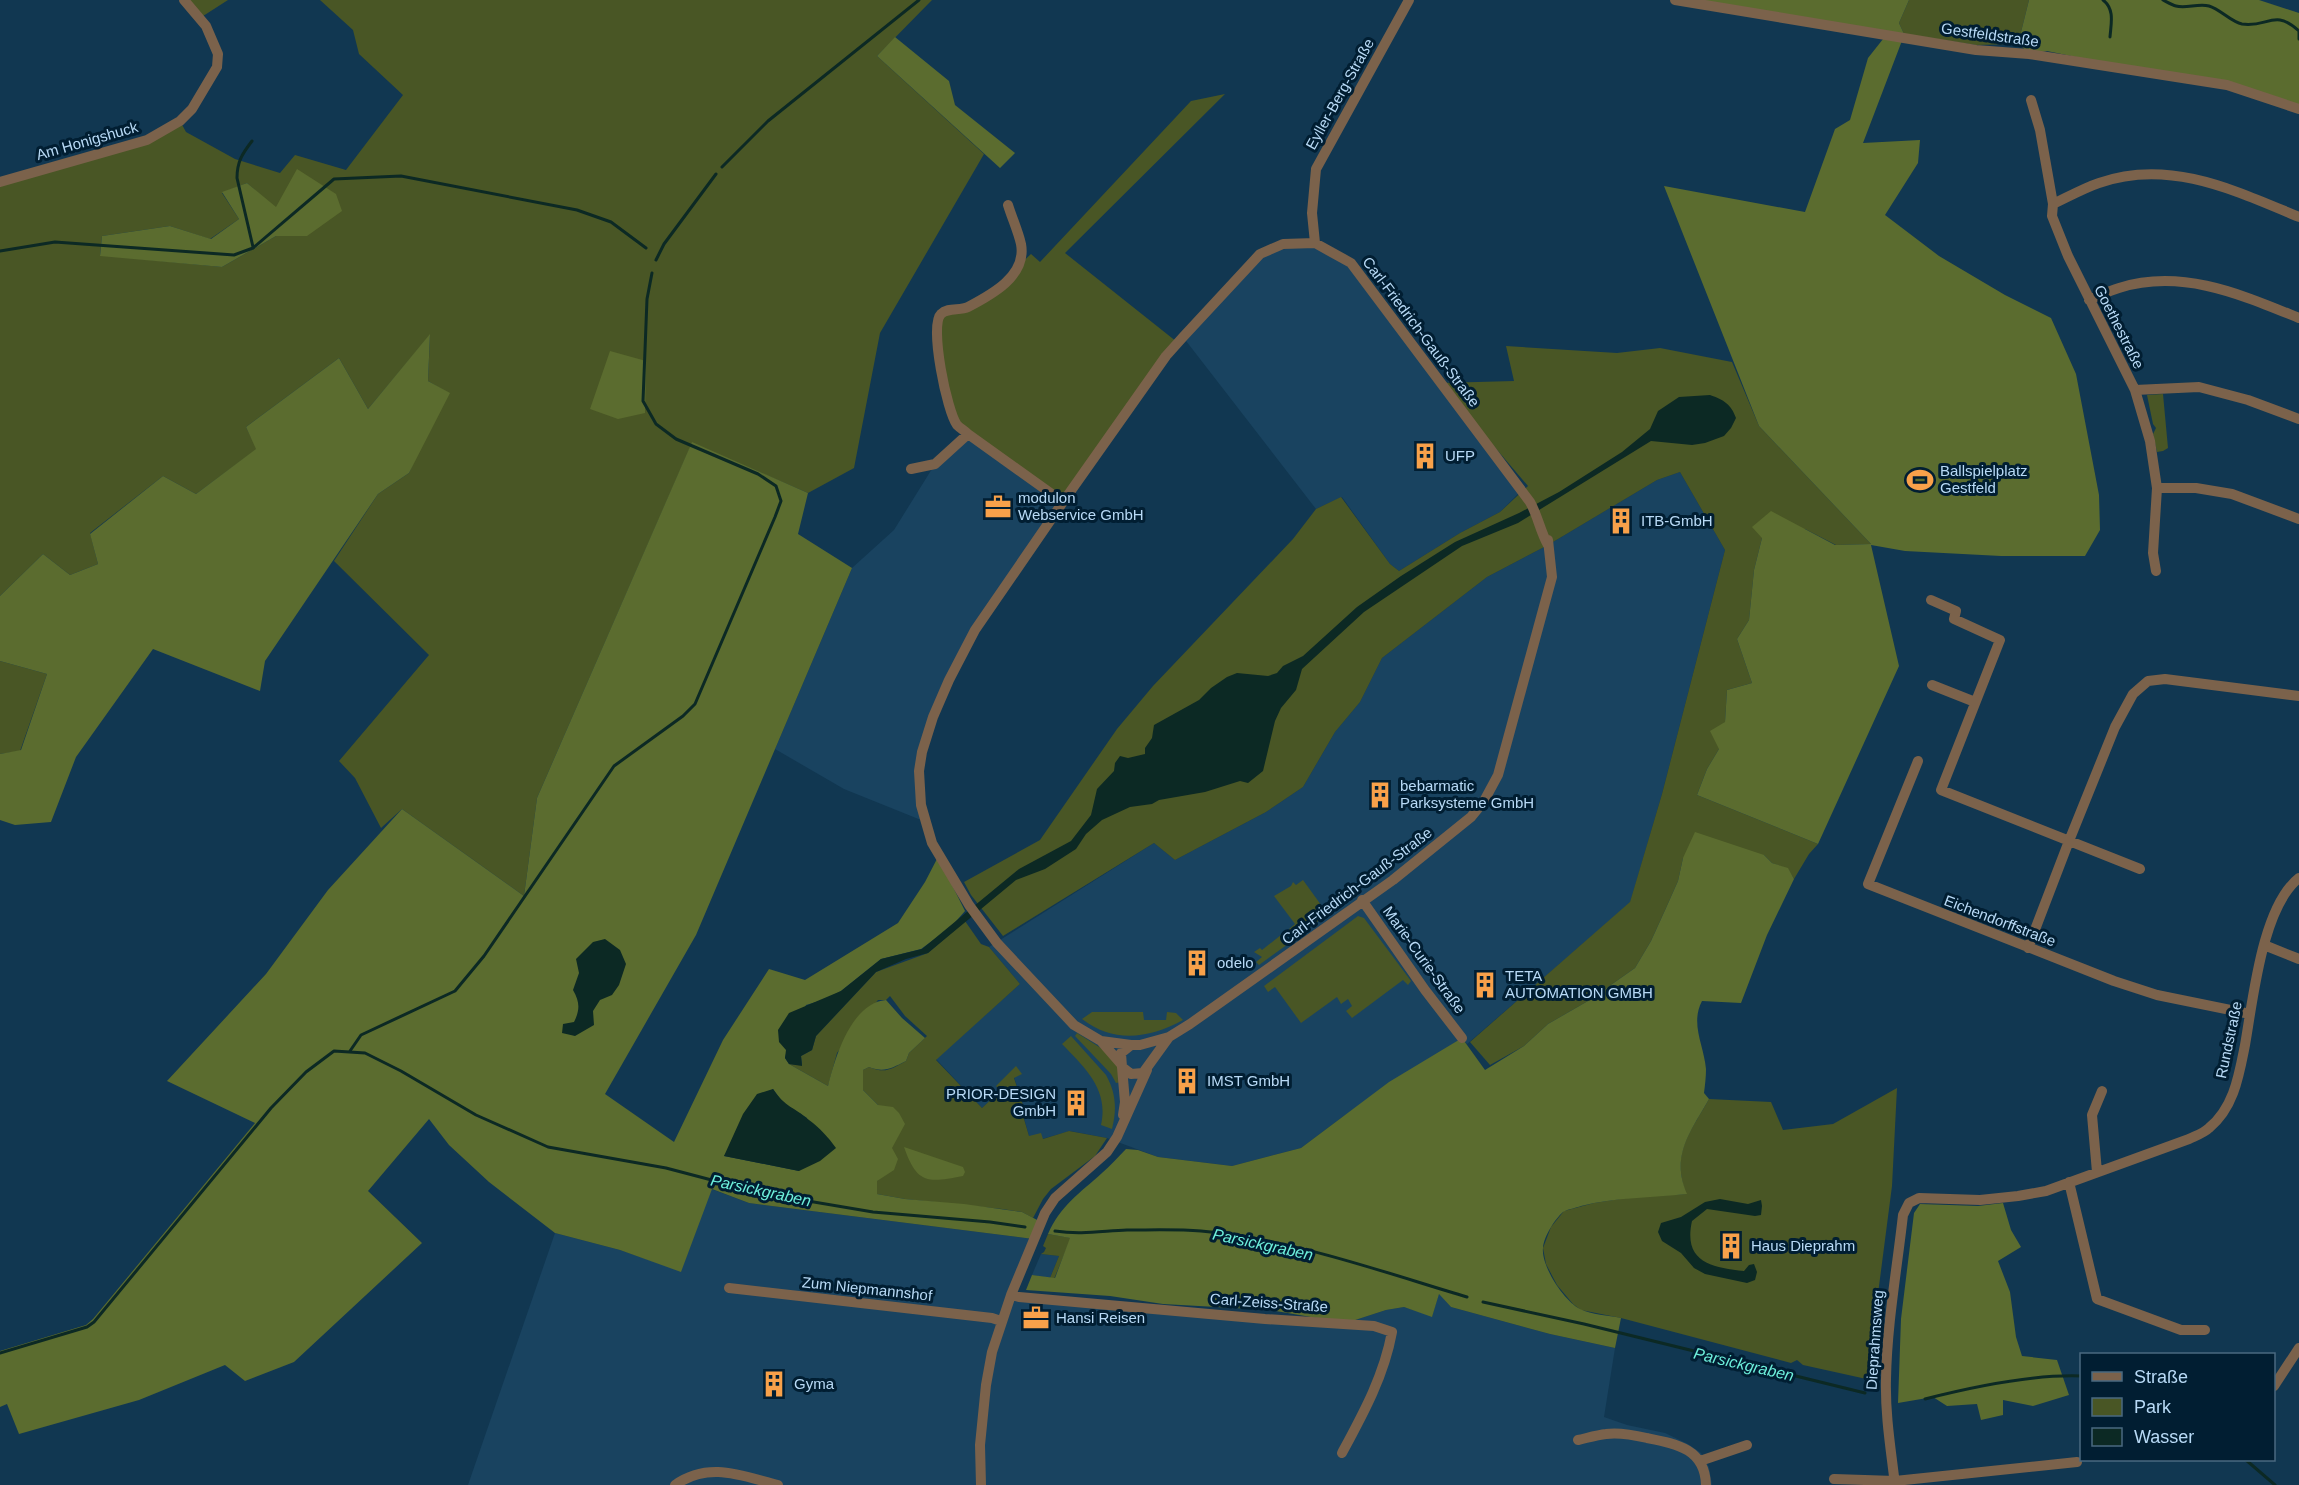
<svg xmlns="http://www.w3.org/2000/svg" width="2299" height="1485" font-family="Helvetica,sans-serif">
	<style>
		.built { fill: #194360 }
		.green { fill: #495625; fill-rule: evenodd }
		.forest { fill: #5b6c2f; fill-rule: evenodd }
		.water { fill: #0c2924 }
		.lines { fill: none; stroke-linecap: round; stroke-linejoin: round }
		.stream { stroke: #0c2924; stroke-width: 3 }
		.street { stroke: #7b624b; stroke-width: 10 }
		.labels { text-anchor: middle; stroke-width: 6; stroke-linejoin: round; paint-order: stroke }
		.street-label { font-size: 15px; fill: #b8daf6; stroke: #011e32 }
		.poi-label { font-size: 15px; fill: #b8daf6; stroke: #011e32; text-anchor: start }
		.water-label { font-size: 16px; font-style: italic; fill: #6defdb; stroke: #011e32 }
	</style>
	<rect width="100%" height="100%" fill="#113751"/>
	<!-- built -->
	<path class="built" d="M1315 243 1351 263 1521 491 1500 512 1460 533 1399 571 1390 564 1342 497 1316 509 1183 337 1260 254Z
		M968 434 1063 502 975 630 922 752 926 822 844 789 775 749 852 568 894 530 935 464Z
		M1680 472 1725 550 1662 794 1630 903 1467 1044 1462 1038 1341 1118 1301 1148 1232 1166 1158 1157 1107 1138 1070 1131 1042 1139 1029 1136 1024 1118 1027 1117 1014 1077 996 1086 1000 1091 982 1108 936 1059 1020 984 989 947 1154 843 1175 860 1266 812 1303 787 1335 732 1360 702 1382 658 1487 577 1548 545 1657 480Z
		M711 1189 749 1203 1033 1239 1011 1294 1346 1323 1386 1310 1404 1307 1432 1316 1439 1293 1451 1307 1550 1334 1615 1348 1604 1417 1627 1425 1665 1433 1688 1444 1701 1453 1709 1467 1712 1485H468L555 1233 620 1250 681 1271Z
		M1041 1254 1059 1256 1050 1278 1032 1275Z"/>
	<!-- green -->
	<path class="green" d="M184 0H228L200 18Z
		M320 0H932L877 56 984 154 880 333 854 468 808 493 692 443 537 798 524 896 402 809 381 828 355 778 339 761 429 655 334 561 378 494 409 473 445 391 428 381 430 335 368 409 339 358 246 427 257 449 196 494 163 476 90 533 98 564 70 575 43 554 0 596V183L147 140 180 121 186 132 235 159 280 173 295 155 346 170 403 95 359 54 353 30ZM247 183 307 236H276L222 267 100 255 102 236 170 226 210 239 239 219 222 193Z
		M1909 0H2029L2018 44 1976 45 1904 34 1899 23Z
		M1225 94 1065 253 1177 342 1063 502 956 424 939 361 940 314 985 297 1031 254 1040 262 1191 101Z
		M1506 346 1617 353 1660 348 1732 362 1759 426 1871 544 1836 545 1805 529 1762 538 1754 570 1749 620 1737 639 1752 683 1727 690 1725 722 1719 749 1707 769 1697 795 1818 844 1809 854 1794 879 1788 869 1772 863 1764 855 1683 858 1678 881 1666 908 1651 941 1635 968 1588 1001 1548 1024 1524 1046 1490 1065 1470 1042 1630 902 1662 794 1725 550 1680 472 1657 480 1548 545 1487 577 1382 658 1360 702 1335 732 1303 787 1266 812 1175 860 1154 843 1003 936 971 895 964 882 1040 840 1117 729 1153 686 1293 539 1316 509 1341 497 1390 564 1399 571 1460 533 1500 512 1528 486 1440 383 1514 381Z
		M2163 394 2168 448 2163 451 2157 452 2153 434 2156 428 2153 424 2147 395Z
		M0 661 47 674 20 751 0 754Z
		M1303 880 1324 909 1332 903 1336 908 1295 938 1289 929 1295 924 1274 896 1291 886 1293 882 1296 885Z
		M1358 916 1364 918 1411 981 1408 985 1403 980 1352 1018 1346 1011 1352 1006 1348 999 1341 1004 1337 997 1301 1023 1275 987 1268 992 1264 986Z
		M965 921 981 944 989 947 1020 984 936 1060 982 1108 1000 1091 996 1086 1016 1066 1022 1074 1014 1078 1027 1117 1024 1119 1029 1136 1041 1133 1043 1139 1069 1131 1107 1138 1095 1156 1051 1189 1043 1199 1033 1218 1022 1212 1002 1209 905 1199 877 1194V1181L892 1148 878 1105 863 1090V1070L869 1067C886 1074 891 1069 906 1061L909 1053 927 1036 905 1016 890 996 886 1000H878L837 1053 828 1086 789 1064 802 1065 801 1056 812 1050 816 1036 876 972 928 953Z
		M1281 935 1288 944 1259 965 1256 962 1262 957 1254 952 1260 948 1262 950Z
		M1092 1012H1143L1144 1020H1166L1167 1012 1176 1013 1183 1020C1150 1038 1114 1044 1082 1019Z
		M1077 1033 1104 1050 1119 1068 1121 1082 1116 1083 1111 1074 1075 1036Z
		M1071 1036 1106 1075C1116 1093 1117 1109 1112 1129L1101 1125C1109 1089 1085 1068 1062 1044Z
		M1897 1088 1892 1186 1875 1317 1871 1380 1803 1365 1797 1360 1791 1363 1621 1318 1581 1310 1573 1304 1557 1285 1546 1264 1543 1248 1551 1227 1564 1211 1594 1203 1633 1197 1686 1194C1671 1153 1690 1133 1709 1099L1771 1102 1783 1130 1833 1124Z
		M1048 1234 1071 1238 1054 1279 1050 1278 1059 1256 1041 1254 1044 1252 1046 1248 1043 1246Z"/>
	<!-- forest -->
	<path class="forest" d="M1675 0H1909L1899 23 1904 34 1903 38 1863 143 1920 140 1918 163 1885 215 1939 256 2005 295 2051 318 2076 374 2099 495 2100 530 2085 556H2001L1905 551 1871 545 1899 666 1818 844 1697 795 1707 769 1719 749 1710 731 1725 722 1727 690 1752 683 1737 639 1749 620 1754 570 1762 538 1752 527 1771 511 1835 545 1871 544 1759 426 1664 186 1805 212 1835 129 1850 120 1868 58 1887 34Z
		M2029 0H2259L2299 13V109L2265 96 2047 51 2031 54 2018 44Z
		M895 37 949 81 955 105 1015 153 1000 168 877 56Z
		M297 169 336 194 342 211 307 236H276L222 267 100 256 102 236 170 226 211 239 239 219 222 192 247 183 276 207Z
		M430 334 428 381 450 393 409 473 378 494 265 661 260 691 153 649 76 757 51 822 15 825 0 820V754L21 750 47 674 0 661V596L43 554 70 575 98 564 90 534 163 476 196 494 256 449 246 427 339 358 368 409Z
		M610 351 646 361 645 413 618 419 590 409Z
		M692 442 808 493 798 534 852 568 696 935 605 1094 674 1142 723 1040 769 969 805 980 898 923 925 882 938 857 965 911 950 928 921 949 881 959 841 991 826 999 806 1005 787 1050 785 1058 789 1064 828 1086C835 1058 851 1003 886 1000L902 1018 925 1038 909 1053 906 1061C892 1068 884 1073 869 1067L863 1070V1090L878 1105 893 1107 899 1113 905 1124 892 1148 898 1159 894 1170 877 1181V1194L905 1199 964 1204 1022 1212 1041 1222 1033 1239 749 1203 712 1189 681 1272 620 1250 555 1233 489 1182 449 1145 429 1119 368 1191 422 1243 294 1362 245 1381 225 1365 139 1400 19 1434 7 1404 0 1407V1351L86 1325 93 1319 255 1123 167 1081 266 974 328 890 402 809 524 896 537 798ZM773 1089 783 1103 807 1118 799 1171 724 1156Z
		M1695 832 1764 855 1772 863 1788 868 1794 879 1767 935 1741 1003 1702 1001C1690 1024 1704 1045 1706 1069 1706 1077 1705 1085 1704 1093L1709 1099C1691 1131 1670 1156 1687 1194 1651 1198 1616 1197 1581 1206 1576 1208 1568 1209 1563 1212 1555 1219 1544 1236 1543 1248 1541 1266 1564 1301 1580 1309 1592 1315 1608 1315 1621 1318L1615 1348 1550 1334 1451 1307 1439 1294 1432 1317 1404 1307 1386 1310 1346 1323 1270 1310 1163 1304 1110 1296 1026 1290 1032 1275 1055 1278 1070 1238 1048 1234C1060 1206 1080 1193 1102 1173 1110 1166 1118 1157 1126 1149L1138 1150 1158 1157 1232 1166 1301 1148 1389 1082 1462 1038 1485 1070 1524 1046 1548 1024 1588 1001 1635 968 1651 941 1666 908 1678 881 1683 858Z
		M904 1147 963 1167 965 1172 963 1176C927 1183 917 1184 904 1147Z
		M2003 1203 2011 1230 2021 1247 1998 1261 2010 1292 2016 1337 2022 1356 2057 1360 2069 1395 2033 1406 2003 1400V1415L1981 1420 1977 1404 1947 1406 1933 1397 1898 1403 1901 1319 1914 1213 1920 1204 1978 1206Z"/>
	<!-- water -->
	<path class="water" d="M1710 395C1724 400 1731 404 1736 418L1731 428 1724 436 1705 443 1692 445 1651 441 1518 523 1462 546 1364 612 1302 669 1296 690 1281 708 1275 721 1263 771 1248 783 1240 781 1205 792 1159 800 1152 804 1130 807 1102 820 1086 834 1076 849 1045 869 1016 880 928 953 906 959 876 972 816 1036 812 1050 801 1056 802 1066 789 1064 785 1058 786 1050 779 1042 778 1030 789 1013 841 991 881 959 922 949 1019 869 1071 841 1091 815 1097 789 1114 771 1115 763 1120 756 1128 758 1145 754V748L1152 738 1154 725 1199 700 1211 688 1227 677 1237 673 1268 676 1277 673 1283 666 1303 656 1357 607 1401 576 1455 542 1519 513 1559 492 1622 452 1650 429 1658 411 1679 397Z
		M605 939 620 950 626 964 619 985 612 995 600 1000 593 1011 594 1025 575 1036 562 1033 563 1024 574 1022C580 1010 580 1002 573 990L579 973 576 959 593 942Z
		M773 1089C786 1108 793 1106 809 1120 820 1128 828 1137 836 1148L820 1161 799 1171 724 1156 743 1114 757 1094Z
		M1720 1199 1748 1204 1761 1200 1762 1206 1761 1215 1755 1216 1707 1209 1692 1221C1683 1262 1711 1267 1744 1271L1749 1265 1754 1264 1757 1272 1755 1280 1747 1283 1705 1274 1694 1268 1681 1253 1662 1241 1658 1232 1661 1223 1681 1217 1705 1202Z"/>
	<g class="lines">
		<!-- stream -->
		<path class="stream" d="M2103 0C2115 9 2111 24 2110 37
			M2163 0C2167 2 2172 5 2176 6 2186 9 2198 3 2209 6 2220 9 2231 22 2242 24 2268 28 2274 8 2299 31V39
			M252 141C242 154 237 162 237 178L253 247
			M722 167 768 121 919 0
			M0 251 55 242 234 255 253 248 334 179 401 176 577 210 611 222 646 248
			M656 260 664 244 716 174
			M350 1051 361 1035 455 991 484 956 614 766 683 716 695 704 775 517 781 501 776 486 758 474 676 439 656 424 643 401 647 299 652 273
			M1055 1231C1081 1235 1102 1231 1127 1230 1151 1230 1177 1229 1201 1231 1291 1239 1380 1271 1467 1297
			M1483 1302 1584 1324 1865 1393
			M0 1353 87 1327 94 1322 271 1108 306 1072 334 1051 365 1053 401 1071 476 1115 548 1147 666 1168 761 1193 873 1212 990 1222 1025 1227
			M1925 1399C1972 1387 2033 1374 2082 1376
			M2246 1460 2275 1485"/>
		<!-- street -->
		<path class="street" d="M1675 0 1976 50 2029 54 2227 85 2299 109
			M2031 100 2040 130 2053 204 2052 216 2068 256 2135 390 2150 441 2157 488 2153 553 2156 571
			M0 182 147 140 180 121 192 109 217 67 218 54 206 26 184 0
			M2053 204C2068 197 2084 188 2099 183 2169 158 2236 191 2299 217
			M1315 243 1312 213 1316 169 1409 0
			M2089 300C2099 296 2109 291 2119 288 2182 268 2242 295 2299 318
			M2135 390 2199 387 2248 400 2299 419
			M968 434C965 431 960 428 957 425 947 412 929 325 941 314 948 307 960 311 968 307 991 295 1027 276 1021 244 1018 231 1012 218 1008 205
			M911 469 935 464 968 434 1063 502
			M2157 488H2196L2232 494 2299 519
			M1931 600 1956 611 1954 619 2000 640 1941 790 2140 869
			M1932 685 1975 702
			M1918 761 1868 884 2114 981 2157 995 2250 1014
			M1362 900 1425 990 1462 1038
			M2264 945 2299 959
			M2028 948 2069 841 2115 727 2133 694 2148 681 2165 679 2299 696
			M1169 1037 1143 1073 1131 1074 1122 1067 1121 1053 1131 1045H1140L1169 1037 1190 1024 1393 880 1471 817 1484 801 1498 775 1552 577 1548 540
			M1101 1041 1121 1064
			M1131 1045 1101 1041 1074 1025 997 943 969 905 932 843 921 805 919 771 922 752 933 717 949 680 975 630 1063 502 1166 356 1183 337 1260 254 1283 244 1315 243 1351 263 1530 502C1538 516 1540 531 1548 545
			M1122 1067 1125 1102 1123 1115
			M2097 1172 2092 1115 2102 1091
			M2069 1182 2097 1299 2181 1330H2205
			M729 1288 992 1318 1001 1321
			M1011 1295 1019 1297 1265 1319 1374 1326 1392 1332C1384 1376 1363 1414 1342 1453
			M2274 1386 2299 1348
			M1578 1440C1587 1438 1597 1435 1606 1434 1619 1432 1634 1435 1647 1438 1677 1444 1705 1449 1706 1485
			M1700 1461 1747 1445
			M1834 1479 1895 1481 2077 1462
			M675 1485C709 1461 742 1476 778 1485
			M981 1485 980 1445 986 1385 992 1352 1011 1295 1045 1213 1055 1198 1107 1152 1117 1137 1147 1070
			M1895 1485C1891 1450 1885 1415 1886 1379 1887 1324 1897 1269 1903 1215L1909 1203 1919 1198 1980 1200 2018 1196 2046 1191 2189 1139C2195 1136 2204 1133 2209 1128 2234 1108 2239 1075 2245 1045 2253 1000 2262 907 2299 878"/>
	</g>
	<!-- icons -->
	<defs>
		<g id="building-bare" transform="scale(2.07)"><path d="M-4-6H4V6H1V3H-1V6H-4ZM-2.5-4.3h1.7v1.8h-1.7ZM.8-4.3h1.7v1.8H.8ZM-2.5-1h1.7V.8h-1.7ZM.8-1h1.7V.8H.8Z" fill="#f8a14a" stroke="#011e32" stroke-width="2.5" paint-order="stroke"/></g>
		<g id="stadium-bare" transform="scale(2.07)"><path d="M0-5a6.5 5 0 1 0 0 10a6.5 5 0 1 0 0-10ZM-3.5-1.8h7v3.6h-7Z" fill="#f8a14a" stroke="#011e32" stroke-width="2.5" paint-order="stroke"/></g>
		<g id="office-bare" transform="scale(2.07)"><path d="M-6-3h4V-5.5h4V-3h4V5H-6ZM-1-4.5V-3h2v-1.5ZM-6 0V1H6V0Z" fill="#f8a14a" stroke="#011e32" stroke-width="2.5" paint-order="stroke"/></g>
	</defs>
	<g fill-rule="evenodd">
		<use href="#building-bare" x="1425" y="456"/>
		<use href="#stadium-bare" x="1920" y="480"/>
		<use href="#office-bare" x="998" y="507"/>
		<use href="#building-bare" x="1621" y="521"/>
		<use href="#building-bare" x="1380" y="795"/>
		<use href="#building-bare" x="1197" y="963"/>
		<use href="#building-bare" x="1485" y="985"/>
		<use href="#building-bare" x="1187" y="1081"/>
		<use href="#building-bare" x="1076" y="1103"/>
		<use href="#building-bare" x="1731" y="1246"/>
		<use href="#office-bare" x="1036" y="1318"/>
		<use href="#building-bare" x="774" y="1384"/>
	</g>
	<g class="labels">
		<!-- street labels -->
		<g class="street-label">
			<text transform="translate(1990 35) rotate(8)" y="5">Gestfeldstraße</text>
			<text transform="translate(1340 94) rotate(-61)" y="5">Eyller-Berg-Straße</text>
			<text transform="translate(87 141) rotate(-16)" y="5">Am Honigshuck</text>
			<text transform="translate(2119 327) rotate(63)" y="5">Goethestraße</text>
			<text transform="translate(1421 332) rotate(53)" y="5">Carl-Friedrich-Gauß-Straße</text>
			<text transform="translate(1357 886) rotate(-37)" y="5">Carl-Friedrich-Gauß-Straße</text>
			<text transform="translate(2000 921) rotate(21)" y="5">Eichendorffstraße</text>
			<text transform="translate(1424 960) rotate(54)" y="5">Marie-Curie-Straße</text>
			<text transform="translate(2229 1040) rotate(-78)" y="5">Rundstraße</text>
			<text transform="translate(867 1289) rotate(6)" y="5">Zum Niepmannshof</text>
			<text transform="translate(1269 1303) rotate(4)" y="5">Carl-Zeiss-Straße</text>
			<text transform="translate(1875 1340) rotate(-86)" y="5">Dieprahmsweg</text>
		</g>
		<!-- poi labels -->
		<g class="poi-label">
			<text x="1445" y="461">UFP</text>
			<text x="1940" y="476">Ballspielplatz<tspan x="1940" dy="17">Gestfeld</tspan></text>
			<text x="1018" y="503">modulon<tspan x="1018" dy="17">Webservice GmbH</tspan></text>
			<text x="1641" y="526">ITB-GmbH</text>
			<text x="1400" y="791">bebarmatic<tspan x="1400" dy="17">Parksysteme GmbH</tspan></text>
			<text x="1217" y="968">odelo</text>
			<text x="1505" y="981">TETA<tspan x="1505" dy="17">AUTOMATION GMBH</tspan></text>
			<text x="1207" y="1086">IMST GmbH</text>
			<text x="1056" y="1099" text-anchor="end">PRIOR-DESIGN<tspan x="1056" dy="17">GmbH</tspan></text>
			<text x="1751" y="1251">Haus Dieprahm</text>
			<text x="1056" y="1323">Hansi Reisen</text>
			<text x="794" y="1389">Gyma</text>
		</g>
		<!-- water labels -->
		<g class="water-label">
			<text transform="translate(761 1190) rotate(12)" y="6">Parsickgraben</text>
			<text transform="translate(1263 1244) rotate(12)" y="6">Parsickgraben</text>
			<text transform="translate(1744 1364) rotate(13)" y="6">Parsickgraben</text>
		</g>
	</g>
	<!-- legend -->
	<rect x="2080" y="1353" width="195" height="108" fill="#011e32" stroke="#4a6980" stroke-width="1.5"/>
	<rect x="2092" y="1372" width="30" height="9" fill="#7b624b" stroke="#4a6980" stroke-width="1.5"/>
	<text x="2134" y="1383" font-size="18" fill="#b8daf6">Straße</text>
	<rect x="2092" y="1398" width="30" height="18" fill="#495625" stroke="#4a6980" stroke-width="1.5"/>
	<text x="2134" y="1413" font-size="18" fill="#b8daf6">Park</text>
	<rect x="2092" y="1428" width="30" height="18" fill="#0c2924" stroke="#4a6980" stroke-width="1.5"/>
	<text x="2134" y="1443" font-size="18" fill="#b8daf6">Wasser</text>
</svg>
